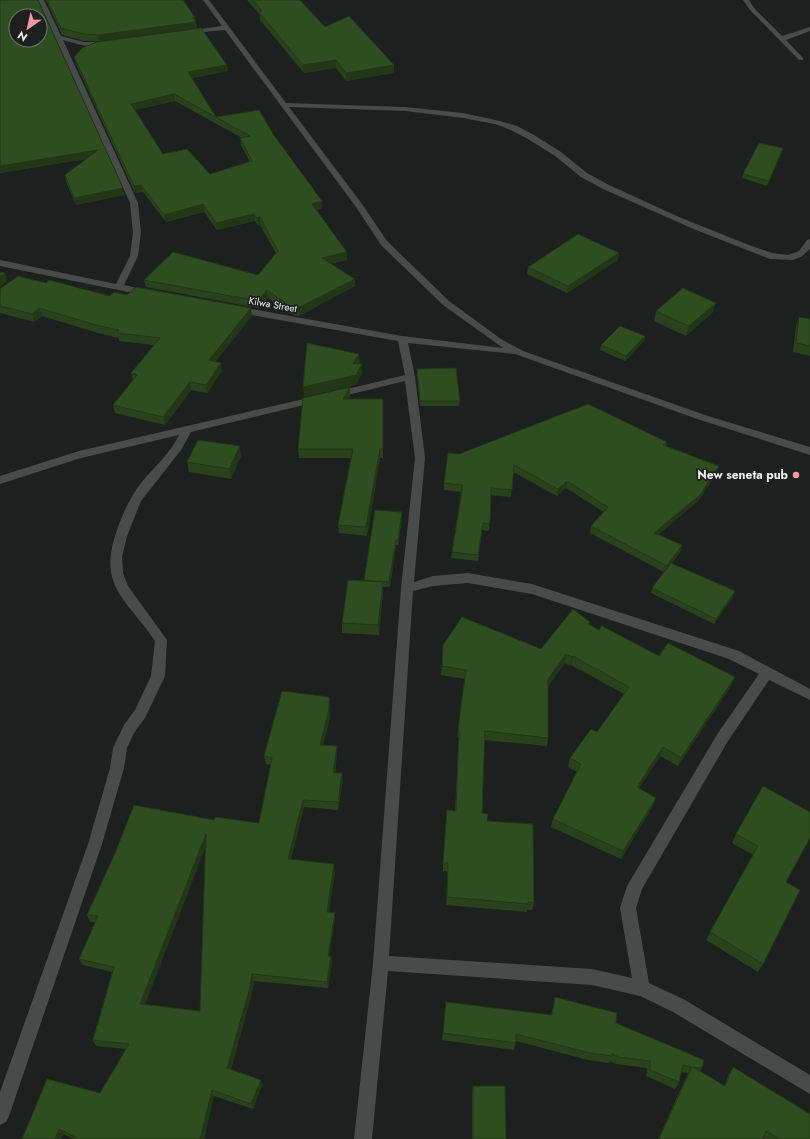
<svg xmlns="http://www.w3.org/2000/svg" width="810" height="1139" font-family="Jost,sans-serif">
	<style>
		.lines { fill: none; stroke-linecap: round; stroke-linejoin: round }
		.minor { fill: #474c4a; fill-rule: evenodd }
		.wall { fill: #28431b; fill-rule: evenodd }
		.shaded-wall { fill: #213716 }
		.building { fill: #2f4e1f; stroke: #213716; fill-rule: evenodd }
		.poi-dot { fill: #f49aa0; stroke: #1c201e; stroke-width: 1.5 }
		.labels { text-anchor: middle; stroke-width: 3.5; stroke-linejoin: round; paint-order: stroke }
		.far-street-label { font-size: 10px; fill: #ebeeec; stroke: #1c201e }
		.poi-label { font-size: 12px; font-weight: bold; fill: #ebeeec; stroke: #1c201e; text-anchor: end }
	</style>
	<rect width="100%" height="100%" fill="#1c201e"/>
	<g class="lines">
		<!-- minor -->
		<path class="minor" d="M38 0H44L61 36 84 42H105L108 44C99 51 74 43 63 40L138 203 141 233 138 256 124 285 151 291 153 293 151 295 148 296 0 266V260L116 284 130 256 133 233 130 203Z
			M203 0H209L286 103 405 107 463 113 500 121 517 126 534 135 561 152 587 173 609 185 679 217 749 245 772 253 788 255 799 251 807 240 810 239V249L801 257 793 260 770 259 696 230 603 189 581 177 555 156 528 139 511 130 495 124 463 118 405 111 289 107 362 204 387 241 449 301 501 339 523 351 708 416 810 447V455L700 420 515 354 408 343 415 377 425 458 414 582 433 576 468 573 532 584 739 651 810 689V700L769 680 728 741 642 889 636 908 649 983 685 1000 810 1075V1094L673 1012 640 996 592 985 388 971 372 1139H354L373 963 401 588 415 458 405 381 335 398 330 395 331 393 405 375 398 341 235 312 230 309 235 306 402 336 503 348 443 305 381 245 356 207 225 30 185 34V32L187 31 222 26ZM468 583 532 594 729 659 759 674 718 733 627 886 620 908 632 978 592 969 389 956 413 591 433 586Z
			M743 0H749L754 8 782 36 810 27V31L786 40 803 58V60H799L750 10Z
			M317 396 321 397 322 399 321 401 191 432 181 450 141 501 127 536 122 557 123 573 128 586 167 640 165 676 145 718 134 733 127 748 124 768 102 844 9 1116 6 1122 0 1125V1092L88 844 110 768 113 748 124 725 135 710 151 676 155 641C126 598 97 587 117 530 123 513 130 497 141 483 154 467 170 454 179 435L81 458 0 484V476L79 451Z"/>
	</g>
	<!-- wall -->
	<path class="wall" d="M0 0 125 195 76 205 66 182 65 175 86 159 0 173Z
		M46 0H183L195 17 197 28 99 41H84L62 35Z
		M247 0H300L325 27 394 65V73L346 81 336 68 304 73 260 20V15Z
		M74 57 227 65 228 71 192 78 216 117 273 134 322 208 317 210 347 260 330 264 355 286 299 316 291 314 268 298 259 308 146 287 144 280 258 275 276 253 260 225H258L255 221 217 230 204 212 166 222 143 192 135 193 76 64ZM175 101 242 138H240L241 145 250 162 210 174 163 154 135 110Z
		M783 148 782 153 767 186 742 178 743 174Z
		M619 253 618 260 567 293 527 274 528 267Z
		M46 283 110 296 127 295 252 316 215 362 222 371 207 393 191 390 165 425 115 413 113 405 133 380 131 373 154 345 119 341V338L98 333 42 316 34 322 0 313V289Z
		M656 311 713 312 686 336 654 321Z
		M799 317 810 319V356L793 352 796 326Z
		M645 336 644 341 625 361 600 350 601 345Z
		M417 369 460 401 459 406H420Z
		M350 396 348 399H383V458H380L367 536 339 533 338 525 351 458H299L298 449Z
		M667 442 666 446 717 473 698 501 658 535 682 545 680 552 672 563 733 597 714 624 651 593 652 588 664 572 590 533 591 526 604 512 566 488 557 496 513 472 511 497 490 495 489 531 482 530 478 561 451 558 452 552 461 492 444 490V483L459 454Z
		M241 456 231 479 189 472 187 462Z
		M402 517 398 545H396L390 587H383V592L379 635 342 633V623Z
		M590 622 589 625 599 630 659 656 731 686 678 766 660 756 639 788 653 806 621 859 551 827 553 819 577 772 568 767 570 758 597 732 624 694 571 665 570 666 565 663 548 686V738L547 746 484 740 482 813 487 821 534 903 532 910H527V912L446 905 448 871H443V863L455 811 459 737H457L458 729 465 679 441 675 442 666 541 649Z
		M329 697 330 717 323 745 337 754 335 773 343 780 338 810 304 807 291 859 335 871 329 912 335 919 329 956H331L332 962 328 988 254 981 251 997 231 1069 262 1085 253 1109 214 1096 204 1139H73L64 1134 22 1139 100 1093 126 1049 96 1046 93 1040 112 972 83 965 79 959 95 922H90L87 915 214 820 259 823 271 765 266 764 264 756ZM205 847 200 1011 145 1004Z
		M763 786 786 882 763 964 758 972 706 940 753 855 732 843 736 834Z
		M555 997 616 1023 702 1068 700 1071 724 1086 729 1074 733 1067 810 1139H765L763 1138V1139H658L688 1073 681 1072 679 1082 675 1089 646 1076 647 1068 616 1064 610 1061 609 1063 588 1060 516 1041 514 1050 442 1040 446 1002 551 1015Z
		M473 1086 506 1139H472V1092Z"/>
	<!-- shaded-wall -->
	<path class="shaded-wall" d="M195 17 197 28 99 41 98 35Z
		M336 60V68L304 73 303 65Z
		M227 65 228 71 189 79 188 72Z
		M394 65V73L346 81V73Z
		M174 94 175 101 132 111 131 104Z
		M783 148 782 153 767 186 769 181Z
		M98 150 99 157 0 173V166Z
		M141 185 143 192 135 193 134 186Z
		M123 188 125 195 76 205 74 198Z
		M322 201V208L313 211 312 204Z
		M203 204 204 212 166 222 164 215Z
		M254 214 255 221 217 230 216 223Z
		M260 217V225H258L257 218Z
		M347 252V260L322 265V258Z
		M619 253 618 260 567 293 568 286Z
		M5 273 7 281 0 287V277Z
		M355 279V286L299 316 298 308Z
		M267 290 268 298 259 308 258 301Z
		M716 303 713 312 686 336 689 326Z
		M39 308 42 316 34 322 32 314Z
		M251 308 252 316 210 368 209 360Z
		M645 336 644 341 625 361 626 356Z
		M359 354 360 364 353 375V364Z
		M221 363 222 371 207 393 206 385Z
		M362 364V374L356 385 304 397 303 387Z
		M190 382 191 390 165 425 163 417Z
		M350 387V396L343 407V399Z
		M240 446 241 456 231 479 229 469Z
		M380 449V458L367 536 366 527Z
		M719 466 717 473 698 501 652 540 654 533Z
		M567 481 566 488 557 496 558 489Z
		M402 512V517L398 545V540Z
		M483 523 482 530 478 561V555Z
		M396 540V545L390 587 389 582Z
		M682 545 680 552 665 573 667 566Z
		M383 582V592L379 635 378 625Z
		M735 591 733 597 714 624 716 619Z
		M566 654 565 663 547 688 548 679Z
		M573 656 571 665 570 666 572 657Z
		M735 677 731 686 678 766 681 758Z
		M329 697 330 717 321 752 320 745Z
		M337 746V754L334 780 333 773Z
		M663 747 660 756 634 796 637 787Z
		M342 773 343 780 338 810V802Z
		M656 798 653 806 621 859 623 851Z
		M303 800 304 807 289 866 288 859Z
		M206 834 208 841 143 1010 140 1004Z
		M334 864 335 871 328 918 327 912Z
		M335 913V919L328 962V956Z
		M331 956 332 962 328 988 327 982Z
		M252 974 254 981 251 997 229 1074 227 1068Z
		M261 1080 262 1085 253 1109 251 1104Z
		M212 1090 214 1096 204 1139H200Z
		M59 1129 64 1134 61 1139H55Z"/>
	<!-- building -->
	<path class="building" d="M0 0H38L123 188 74 198 65 175 98 150 0 166ZM16 16H40V40H16Z
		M47 0H183L195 17H193L196 22 98 35 83 34 61 28Z
		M253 0H300L325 27 349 16 394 65 346 73 336 60 303 65 259 12 262 11Z
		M201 28 227 65 188 72 216 117 259 110 273 134 322 201 312 204 347 252 322 258 355 279 298 308 290 306 267 290 258 301 144 280 173 252 258 275 278 251 260 217 257 218 254 214 216 223 203 204 164 215 141 185 134 186 74 57 82 48 97 42ZM174 94 250 136 240 138 252 161 210 174 187 149 163 154 131 104Z
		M759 143 783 148 769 181 743 174Z
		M578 234 619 253 568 286 528 267Z
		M0 272 5 273 0 277Z
		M18 276 46 283 49 280 110 296 114 292 127 295 136 287 251 308 209 360 221 363 206 385 190 382 163 417 113 405 137 375 131 373 160 338 118 333 119 330 96 325 39 308 32 314 0 306V289L1 288Z
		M683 288 716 303 689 326 656 311Z
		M799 317 810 319V346L796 343Z
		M620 326 645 336 626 356 601 345Z
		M307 343 359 354 353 364H362L356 375 303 387Z
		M456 368 460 401H420L417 369Z
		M350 387 343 399H383V449H380L366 527 338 525 353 449H298L303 398Z
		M588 404 667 442 663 445 719 466 700 495 654 533 682 545 667 566 591 526 608 507 567 481 558 489 514 465 512 490 491 488 490 524 483 523 478 555 452 552 463 485 444 483 448 453 459 454Z
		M198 440 240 446 229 469 187 462Z
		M375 510 402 512 398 540H396L389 582 364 580Z
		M671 563 735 591 716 619 652 588Z
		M348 580 383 582 378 625 342 623Z
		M573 609 590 622 588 624 599 630 602 626 659 656 668 643 735 677 681 758 663 747 637 787 656 798 623 851 553 819 581 764 570 758 591 729 597 732 629 687 573 656 572 657 566 654 548 679V738L485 731 482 813 488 814 487 821 533 824 534 903 528 902V904L447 897 448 863H443L447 810 456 811 459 729H458L466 670 442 666 443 645 462 617 541 649Z
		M282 691 329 697V709L320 745 337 746 333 773H342L338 802 303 800 288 859 334 864 327 912 335 913 328 956H331L327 982 252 974 249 991 227 1068 261 1080 251 1104 212 1090 200 1139H79L59 1129 55 1139H22L47 1079 100 1093 129 1044 93 1040 114 967 79 959 98 916 87 915 116 851 134 805 214 820 215 817 259 823 272 758 264 756ZM206 834 200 1011 140 1004Z
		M763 786 810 812V838L786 882 800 890 763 964 710 932 758 846 736 834Z
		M555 997 617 1013 616 1023 704 1060 702 1068 693 1067 725 1086 733 1067 810 1114V1139H780L766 1131 763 1139H659L692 1067 683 1065 679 1082 650 1070V1061L619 1057 612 1054V1056L590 1053 516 1034V1043L443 1033 446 1002 552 1015Z
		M473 1086H505L506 1139H473Z"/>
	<!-- markers -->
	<circle class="poi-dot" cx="796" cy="475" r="4"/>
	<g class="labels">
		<!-- far-street labels -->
		<g class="far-street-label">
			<text transform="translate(273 304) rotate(10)" y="4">Kilwa Street</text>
		</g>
		<!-- poi labels -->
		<g class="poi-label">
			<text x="788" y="479">New seneta pub</text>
		</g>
	</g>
	<!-- north arrow -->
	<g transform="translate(28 28) rotate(214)"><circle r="19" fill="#1c201e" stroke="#6f7270"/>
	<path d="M0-3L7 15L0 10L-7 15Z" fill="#f49aa0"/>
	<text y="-6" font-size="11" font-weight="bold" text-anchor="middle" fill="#ebeeec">N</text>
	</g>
</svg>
